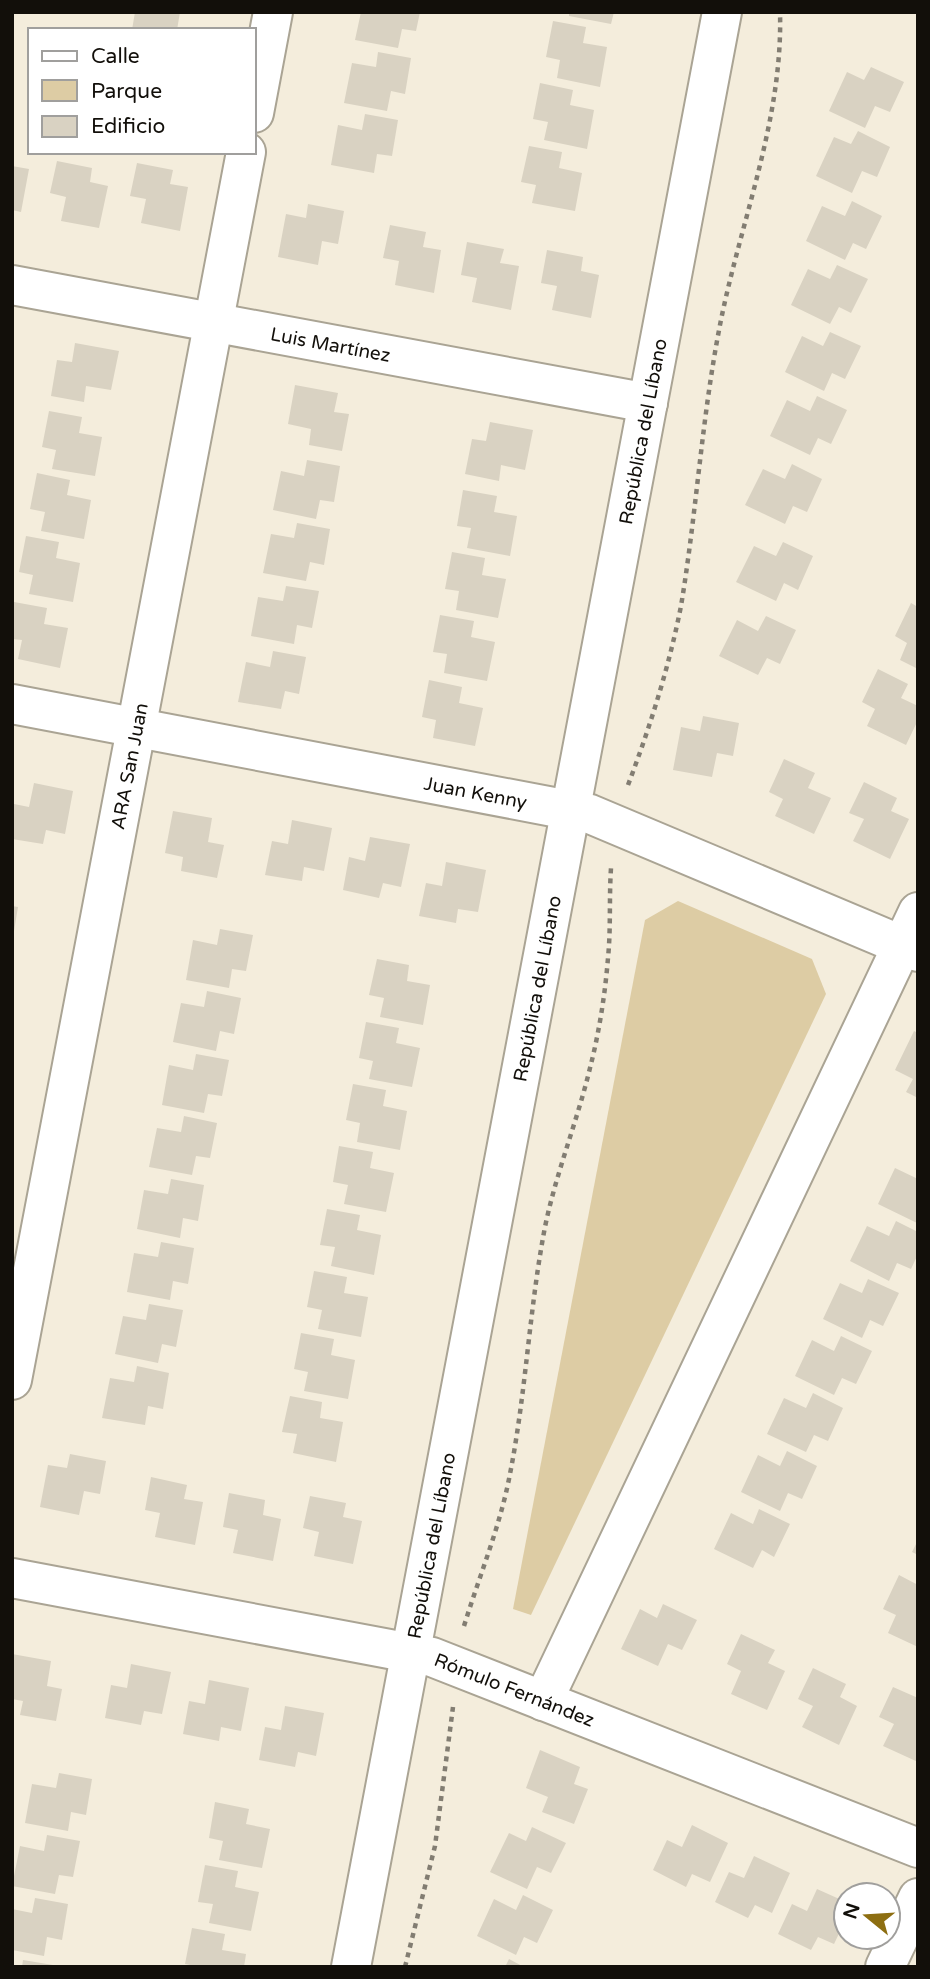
<svg xmlns="http://www.w3.org/2000/svg" width="930" height="1979" font-family="'Varela Round',sans-serif">
	<style>
		.green { fill: #ddcca4 }
		.building { fill: #d9d2c2 }
		.lines { fill: none; stroke-linecap: round; stroke-linejoin: round }
		.minor-casing { stroke: #aaa494; stroke-width: 42 }
		.tertiary-casing { stroke: #aaa494; stroke-width: 42 }
		.path { stroke: #827d72; stroke-width: 4.5; stroke-dasharray: 5 5; stroke-linecap: butt }
		.minor { stroke: #fff; stroke-width: 38 }
		.tertiary { stroke: #fff; stroke-width: 38 }
		.labels { text-anchor: middle; stroke-width: 6; stroke-linejoin: round; paint-order: stroke }
		.street-label { font-size: 19px; fill: #120f0a; stroke: #fff }
	</style>
	<rect width="100%" height="100%" fill="#f4eddc"/>
	<!-- green -->
	<path class="green" d="M678 901 812 959 826 994 531 1615 513 1609 645 920Z"/>
	<!-- building -->
	<path class="building" d="M135 12H180L177 30H132Z
		M361 12H420L416 31 402 29 398 48 355 40Z
		M569 12H614L611 24 569 16Z
		M553 21 586 27 583 43 607 47 600 87 557 78 560 60 546 57Z
		M378 52 411 58 405 94 391 91 387 111 344 103 352 63 376 67Z
		M871 67 904 82 890 112 875 106 865 128 829 111 847 72 864 80Z
		M540 83 573 90 570 105 594 110 587 149 544 140 548 122 533 119Z
		M365 114 398 120 392 156 377 154 374 173 331 165 338 125 362 130Z
		M858 131 890 147 877 177 862 171 852 193 816 176 834 137 851 144Z
		M529 146 562 152 559 168 582 173 575 211 532 203 536 185 521 182Z
		M57 161 92 168 90 182 108 186 99 228 61 221 66 197 50 193Z
		M137 163 173 170 170 184 188 187 180 231 141 223 146 199 130 196Z
		M12 166 29 169 21 212 12 210Z
		M852 201 882 216 866 249 853 243 845 260 806 241 822 206 845 216Z
		M308 204 344 211 338 244 322 241 318 265 278 257 286 214 306 218Z
		M390 225 426 232 423 247 441 250 434 293 395 285 399 261 383 258Z
		M467 242 504 249 500 263 519 266 511 310 472 302 477 278 461 275Z
		M547 250 583 257 581 271 599 275 591 318 552 310 557 286 541 283Z
		M837 265 868 279 851 313 839 307 830 324 791 305 808 269 830 279Z
		M830 332 861 346 845 379 832 373 824 391 785 372 802 336 823 346Z
		M75 343 119 351 111 390 86 386 84 402 51 396 57 360 72 362Z
		M295 385 338 393 334 412 349 414 342 451 309 445 311 429 288 424Z
		M817 396 847 410 831 444 818 438 810 455 770 436 787 400 810 411Z
		M49 411 82 417 79 433 102 437 95 476 52 469 56 450 42 447Z
		M490 422 533 430 525 470 501 465 499 481 465 474 472 439 486 441Z
		M307 460 340 466 334 502 320 500 316 519 273 510 281 471 304 476Z
		M792 464 822 479 807 512 793 506 785 524 745 505 763 469 785 479Z
		M37 473 70 480 67 495 91 500 84 539 41 531 45 512 30 509Z
		M463 490 497 496 494 512 517 516 510 556 467 548 471 528 457 526Z
		M297 523 330 529 324 565 310 562 306 581 263 573 271 534 294 538Z
		M26 536 59 542 56 558 80 563 73 602 29 594 33 575 19 572Z
		M783 542 813 556 798 590 784 583 776 601 736 582 754 546 776 556Z
		M452 552 485 558 482 575 506 579 498 618 456 610 459 591 445 589Z
		M286 586 319 591 312 628 297 625 294 644 251 636 258 597 283 601Z
		M14 602 47 608 44 624 68 628 60 668 18 659 22 640 12 639Z
		M911 603 918 607V669L900 660 907 643 895 636Z
		M440 615 474 621 471 637 495 642 487 681 444 673 447 654 433 652Z
		M766 616 796 630 780 664 767 658 758 675 719 656 737 620 758 631Z
		M273 651 306 657 299 694 285 691 281 709 238 702 246 662 270 667Z
		M878 669 908 684 901 698 918 706V720L906 745 867 726 875 709 862 702Z
		M429 680 462 687 459 703 483 708 475 746 433 738 436 720 422 717Z
		M703 716 739 723 733 756 717 753 712 777 673 770 681 727 700 731Z
		M784 759 815 773 808 788 831 798 814 834 775 816 783 799 769 792Z
		M864 782 897 798 891 811 909 819 890 859 853 841 864 819 849 813Z
		M34 783 73 791 65 834 46 830 43 844 12 839 14 804 29 807Z
		M173 811 212 818 208 842 224 845 217 878 181 871 183 857 165 853Z
		M292 820 332 828 324 871 304 867 302 881 265 875 272 841 288 844Z
		M370 837 410 844 401 887 383 883 379 898 343 890 349 857 365 861Z
		M446 862 486 870 478 912 458 909 456 923 419 916 426 883 442 886Z
		M12 906 18 907 14 931H12Z
		M220 929 253 935 246 971 232 969 229 988 186 980 193 940 217 945Z
		M377 959 409 965 407 981 430 985 423 1025 380 1017 384 998 369 995Z
		M207 991 241 998 234 1034 220 1031 216 1051 173 1042 181 1003 204 1007Z
		M366 1022 399 1028 396 1043 420 1048 412 1087 369 1079 373 1061 359 1058Z
		M914 1031 918 1033V1098L906 1092 913 1079 895 1070Z
		M196 1054 229 1060 222 1096 208 1094 204 1113 162 1105 169 1065 193 1070Z
		M353 1084 386 1090 383 1106 407 1111 400 1150 357 1142 360 1123 346 1120Z
		M184 1116 217 1123 210 1158 196 1156 192 1175 149 1167 157 1128 181 1132Z
		M339 1146 373 1152 370 1168 394 1173 386 1212 344 1204 348 1185 333 1182Z
		M895 1168 918 1179 917 1223 878 1204Z
		M171 1179 204 1185 198 1221 183 1218 180 1238 137 1229 144 1190 168 1194Z
		M327 1209 360 1215 357 1230 381 1235 374 1275 331 1266 335 1247 320 1245Z
		M896 1221 918 1232V1254L911 1269 897 1263 889 1281 850 1261 867 1226 889 1236Z
		M161 1242 194 1248 188 1284 173 1281 170 1300 127 1292 134 1253 158 1257Z
		M314 1271 347 1277 344 1293 368 1297 361 1337 318 1329 322 1310 307 1307Z
		M868 1279 899 1293 883 1326 870 1320 862 1338 823 1319 840 1283 862 1293Z
		M149 1304 183 1310 176 1347 162 1344 158 1363 115 1354 123 1316 146 1320Z
		M301 1333 334 1339 331 1355 355 1360 348 1399 304 1391 308 1372 294 1369Z
		M841 1336 872 1351 856 1384 842 1378 834 1395 795 1376 812 1340 834 1351Z
		M137 1366 169 1373 163 1409 148 1406 145 1425 102 1418 110 1378 134 1382Z
		M813 1393 843 1408 828 1441 814 1435 806 1452 767 1434 784 1398 806 1408Z
		M290 1396 322 1402 320 1418 343 1422 336 1462 293 1453 297 1434 282 1432Z
		M787 1451 817 1466 802 1499 788 1493 780 1511 741 1492 758 1455 780 1466Z
		M70 1454 106 1461 100 1494 84 1491 79 1515 40 1507 48 1465 67 1468Z
		M151 1477 187 1485 184 1499 203 1502 195 1545 155 1537 160 1513 145 1510Z
		M229 1493 265 1500 263 1515 281 1519 273 1561 233 1553 238 1530 223 1527Z
		M310 1496 346 1503 343 1517 362 1521 353 1564 314 1556 319 1532 303 1528Z
		M759 1509 790 1524 774 1557 762 1550 753 1568 714 1549 731 1513 753 1524Z
		M918 1540V1555L912 1552Z
		M899 1575 918 1585V1647L888 1633 896 1615 883 1609Z
		M663 1604 697 1620 682 1650 668 1644 658 1666 621 1649 640 1609 657 1618Z
		M741 1634 775 1650 768 1663 785 1671 767 1710 731 1694 741 1671 727 1664Z
		M12 1654 51 1661 47 1686 62 1689 56 1721 20 1715 23 1701 12 1699Z
		M131 1664 171 1672 162 1714 144 1711 141 1725 105 1718 111 1685 127 1688Z
		M813 1668 846 1684 840 1697 857 1706 839 1745 802 1727 813 1706 798 1699Z
		M209 1680 249 1688 241 1731 221 1727 219 1741 183 1734 189 1701 205 1704Z
		M893 1687 918 1698V1762L883 1746 894 1724 879 1717Z
		M285 1706 324 1713 316 1756 298 1752 295 1767 259 1760 265 1727 281 1730Z
		M540 1750 580 1767 574 1784 588 1789 574 1824 542 1812 548 1797 526 1788Z
		M59 1773 92 1779 86 1815 71 1812 68 1831 25 1823 32 1784 56 1788Z
		M215 1802 249 1809 246 1824 270 1829 262 1868 219 1860 223 1841 209 1838Z
		M692 1825 728 1843 710 1882 692 1874 686 1887 653 1870 667 1840 682 1847Z
		M532 1827 566 1843 551 1873 537 1867 527 1889 490 1872 509 1833 526 1841Z
		M47 1835 80 1841 73 1877 59 1875 55 1894 12 1886 20 1846 44 1851Z
		M754 1856 790 1873 772 1913 755 1905 748 1918 715 1902 729 1872 744 1878Z
		M205 1865 238 1871 235 1887 259 1892 251 1931 209 1923 213 1904 198 1902Z
		M817 1889 846 1902V1919L834 1944 818 1937 811 1950 778 1934 792 1904 807 1911Z
		M523 1895 553 1910 537 1943 524 1937 516 1955 477 1936 494 1899 516 1910Z
		M35 1898 68 1904 62 1940 47 1937 44 1956 12 1950V1909L32 1913Z
		M192 1928 225 1934 222 1950 246 1954 244 1967H200L185 1964Z
		M509 1959 524 1967H505Z
		M23 1960 53 1965V1967H22Z"/>
	<g class="lines">
		<!-- minor casing -->
		<g class="minor-casing">
			<g id="minor">
				<path d="M254 113 273 12"/>
				<path id="s1" d="M12 285 648 403"/>
				<path id="s2" d="M12 704 590 814 918 952"/>
				<path id="s3" d="M12 1380 246 152"/>
				<path id="s4" d="M12 1578 432 1657 918 1848"/>
				<path d="M543 1701 918 912"/>
				<path d="M885 1967 918 1898"/>
			</g>
		</g>
		<!-- tertiary casing -->
		<g class="tertiary-casing">
			<g id="tertiary">
				<path id="s5" d="M351 1967 722 12"/>
			</g>
		</g>
		<!-- path -->
		<path class="path" d="M628 785C650 727 669 667 681 606 697 510 702 412 722 315 743 215 783 116 780 12
			M464 1626C479 1577 499 1529 509 1479 526 1395 529 1310 545 1227 556 1173 577 1122 590 1068 599 1033 605 995 608 958 611 928 609 898 611 868
			M405 1967 435 1846 453 1707"/>
		<!-- minor -->
		<use href="#minor" class="minor"/>
		<!-- tertiary -->
		<use href="#tertiary" class="tertiary"/>
	</g>
	<g class="labels">
		<!-- street labels -->
		<g class="street-label">
			<text dy="7" stroke="none"><textPath href="#s1" startOffset="324">Luis Martínez</textPath></text>
			<text dy="7" stroke="none"><textPath href="#s5" startOffset="1563">República del Líbano</textPath></text>
			<text dy="7" stroke="none"><textPath href="#s3" startOffset="625">ARA San Juan</textPath></text>
			<text dy="7" stroke="none"><textPath href="#s2" startOffset="472">Juan Kenny</textPath></text>
			<text dy="7" stroke="none"><textPath href="#s5" startOffset="996">República del Líbano</textPath></text>
			<text dy="7" stroke="none"><textPath href="#s5" startOffset="429">República del Líbano</textPath></text>
			<text dy="7" stroke="none"><textPath href="#s4" startOffset="516">Rómulo Fernández</textPath></text>
		</g>
	</g>
	<!-- border -->
	<rect width="930" height="1979" fill="none" stroke="#120f0a" stroke-width="28"/>
	<!-- legend -->
	<rect x="28" y="28" width="228" height="126" fill="#ffffff" stroke="#a09f9d" stroke-width="2"/>
	<rect x="42" y="51" width="35" height="10" fill="#ffffff" stroke="#a09f9d" stroke-width="2"/>
	<text x="91" y="63" font-size="21" fill="#120f0a">Calle</text>
	<rect x="42" y="80" width="35" height="21" fill="#ddcca4" stroke="#a09f9d" stroke-width="2"/>
	<text x="91" y="98" font-size="21" fill="#120f0a">Parque</text>
	<rect x="42" y="116" width="35" height="21" fill="#d9d2c2" stroke="#a09f9d" stroke-width="2"/>
	<text x="91" y="133" font-size="21" fill="#120f0a">Edificio</text>
	<!-- north arrow -->
	<g transform="translate(867 1916) rotate(288)"><circle r="33" fill="#ffffff" stroke="#a09f9d" stroke-width="2"/>
	<path d="M0-5L12 26L0 18L-12 26Z" fill="#8d6e11"/>
	<text y="-10" font-size="19" font-weight="bold" text-anchor="middle" fill="#120f0a">N</text>
	</g>
</svg>
